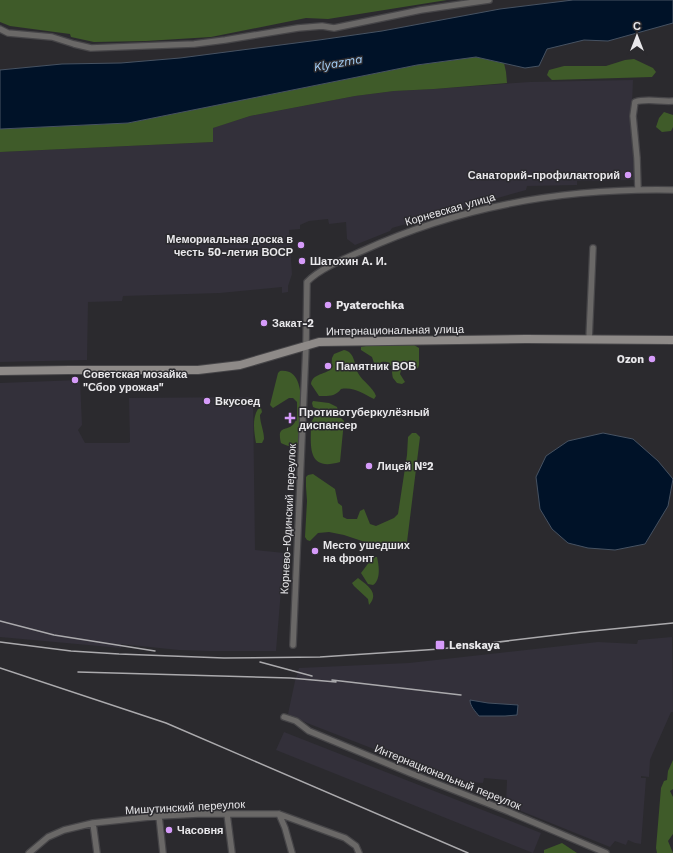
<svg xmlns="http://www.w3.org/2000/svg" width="673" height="853" font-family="'Work Sans',sans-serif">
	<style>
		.built { fill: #33303a }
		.green { fill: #3f5b29 }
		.water { fill: #001228; stroke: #465262 }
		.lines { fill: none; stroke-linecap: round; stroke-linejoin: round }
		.street-casing { stroke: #464548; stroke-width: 8 }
		.secondary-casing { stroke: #464548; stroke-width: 10 }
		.street { stroke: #6a6867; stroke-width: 5.5 }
		.secondary { stroke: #8e8a88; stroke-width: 8 }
		.rail { stroke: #abaaad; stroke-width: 1.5 }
		.poi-dot { fill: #d69bfa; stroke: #2b2a2e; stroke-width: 1.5 }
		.labels { text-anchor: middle; stroke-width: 3; stroke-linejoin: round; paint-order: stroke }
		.poi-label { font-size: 11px; font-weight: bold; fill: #e9e8eb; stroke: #2b2a2e; text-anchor: start }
		.street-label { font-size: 11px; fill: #e9e8eb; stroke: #2b2a2e }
		.water-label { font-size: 12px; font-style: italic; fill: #a7d3fc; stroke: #2b2a2e }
	</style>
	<rect width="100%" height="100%" fill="#2b2a2e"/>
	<!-- built -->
	<path class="built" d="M633 80 631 128 635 180 577 181V185L527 186 526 190 392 228 390 231 355 245 347 239 346 222 329 224 328 219 309 221 300 225V229L289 230 292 274 288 286V292L282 293V287L220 293 123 296 122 301 88 302 87 360 0 362V152L213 142 212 128 250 116 355 96 394 91 434 89 530 82Z
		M80 380 82 425 78 430 85 443H128L130 442 129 398 253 397 255 550 284 553 276 651H209L179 650 121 644V648L0 637V383Z
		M672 637 673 712H671L652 755 650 760 649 777 641 776V778H646L641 844 635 843 628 840 626 845 615 841 610 847 506 805 507 780 484 778 483 783 456 781 307 723 288 714 295 681 299 668 409 663 598 642 637 644 638 640Z
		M284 732 541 833 533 853 276 750Z"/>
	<!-- green -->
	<path class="green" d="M0 0H447L328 19 306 18 211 37 146 41 94 42 71 37 70 34 10 26 0 22Z
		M476 57 504 63 506 72 507 83 434 89 394 91 355 96 250 116 213 128V142L0 152V129L128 123 417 65Z
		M634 59 653 68 656 72 652 77 552 80 547 75 549 70 564 66H606L625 60Z
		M664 112 673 115V127L671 131 662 132 656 127 659 118Z
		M414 345 419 348V365L418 368 415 369 412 365 408 363 402 367 400 374 405 382 402 384 397 383 393 378C391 370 394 360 381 362L380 366H378L374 363 372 357 361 350V347L366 346Z
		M344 350C355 352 354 364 358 373 363 382 373 387 376 396L374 399C361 393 355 387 341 389 335 397 328 396 319 396L311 384C312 374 324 375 331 369L332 358 334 354Z
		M280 371C311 367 299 427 298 444 292 448 287 446 281 443 276 423 289 433 295 422 298 416 297 408 297 402L293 398H289L273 408 270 405 278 373Z
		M313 401 329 403 337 407 338 411 320 410 313 407 312 403Z
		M261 408 262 412 260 415C260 423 264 431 264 439L262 443H256C254 432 252 418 258 409Z
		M315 416 341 418 344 421 340 462C306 472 311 445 311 422Z
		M412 433H416L420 437 407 542 404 547 377 546 344 535 329 532 318 533 310 541 307 540 305 537 307 501 306 487V477L308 475 313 474 335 489 338 503 342 506 343 517 347 519H357L360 511 364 509 370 524 376 526 394 518 398 514 407 455 408 437Z
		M373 557H377C379 565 381 580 373 585L368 584 361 573Z
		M358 578C367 585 380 593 369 605L368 599 354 586 352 583Z
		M673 760V789L670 791 673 797V834L668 841 673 853H657L656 848 661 788 664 781 667 780 668 771Z
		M562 843 577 853H544V850Z"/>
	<!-- water -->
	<path class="water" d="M573 0H673V23L608 41 584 40 547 49 539 66 525 68 476 57 417 65 128 123 0 129V70L62 64 121 63 180 58 319 40 382 31 500 9Z
		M603 433 633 439 658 461 673 479 668 506 645 544 615 550 588 548 568 543 552 529 540 509 536 477 546 456 568 441Z
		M470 700 488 703 518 705 517 715 505 716H479C475 711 470 706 470 700Z"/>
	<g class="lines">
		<!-- street casing -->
		<g class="street-casing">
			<path id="street" d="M0 29 8 33 52 37 74 44 91 48 194 44 225 40 298 28 322 26 334 28 421 10 489 0
				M638 189 637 158 633 116 635 102C647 98 660 102 673 101
				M589 340 593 248
				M293 645 306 346 307 282C319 269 346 258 362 251 460 206 566 188 673 190
				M284 717 296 721 309 731 410 773 507 811 606 853
				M227 814 232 853
				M279 814 285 828 292 853
				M159 816 163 853
				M93 823 97 853
				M29 853 48 837 64 830 93 823 159 816 198 814H279L345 838 356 846 359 853"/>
		</g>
		<!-- secondary casing -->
		<g class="secondary-casing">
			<path id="secondary" d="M0 371 69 370H198L240 365 319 342 526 339 673 340"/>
		</g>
		<!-- street -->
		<use href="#street" class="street"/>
		<!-- secondary -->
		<use href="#secondary" class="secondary"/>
		<!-- rail -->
		<path class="rail" d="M0 621 54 635 155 651
			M0 642 71 651 119 654 224 658 320 657 440 649 582 632 673 623
			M260 662 312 676
			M0 668 166 723 468 853
			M78 672 290 678 336 682
			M332 680 461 695"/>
	</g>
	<!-- markers -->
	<g class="poi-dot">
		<circle cx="628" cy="175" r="4"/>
		<circle cx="301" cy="245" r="4"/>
		<circle cx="302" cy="261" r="4"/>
		<circle cx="328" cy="305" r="4"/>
		<circle cx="264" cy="323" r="4"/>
		<circle cx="652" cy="359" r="4"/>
		<circle cx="328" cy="366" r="4"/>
		<circle cx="75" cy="380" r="4"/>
		<circle cx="207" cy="401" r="4"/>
		<path d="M288 412h4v4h4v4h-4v4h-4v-4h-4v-4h4z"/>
		<circle cx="369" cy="466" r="4"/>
		<circle cx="315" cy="551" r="4"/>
		<rect x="435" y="640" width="10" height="10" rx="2"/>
		<circle cx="169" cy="830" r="4"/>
	</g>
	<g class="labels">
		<!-- poi labels -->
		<g class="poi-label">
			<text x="620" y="179" text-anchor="end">Санаторий-профилакторий</text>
			<text x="293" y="243" text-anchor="end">Мемориальная доска в<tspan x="293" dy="13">честь 50-летия ВОСР</tspan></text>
			<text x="310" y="265">Шатохин А. И.</text>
			<text x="336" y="309">Pyaterochka</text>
			<text x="272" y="327">Закат-2</text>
			<text x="644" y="363" text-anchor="end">Ozon</text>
			<text x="336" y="370">Памятник ВОВ</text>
			<text x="83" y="378">Советская мозайка<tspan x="83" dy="13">"Сбор урожая"</tspan></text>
			<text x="215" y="405">Вкусоед</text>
			<text x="299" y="416">Противотуберкулёзный<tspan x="299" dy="13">диспансер</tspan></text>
			<text x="377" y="470">Лицей №2</text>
			<text x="323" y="549">Место ушедших<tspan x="323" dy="13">на фронт</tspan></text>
			<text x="449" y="649">Lenskaya</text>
			<text x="177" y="834">Часовня</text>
		</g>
		<!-- street labels -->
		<g class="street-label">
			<text transform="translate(450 209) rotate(-16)" y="4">Корневская улица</text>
			<text transform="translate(395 330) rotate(-1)" y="4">Интернациональная улица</text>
			<text transform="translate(288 519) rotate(-87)" y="4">Корнево-Юдинский переулок</text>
			<text transform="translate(448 777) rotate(22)" y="4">Интернациональный переулок</text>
			<text transform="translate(185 807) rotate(-3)" y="4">Мишутинский переулок</text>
		</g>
		<!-- water labels -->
		<g class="water-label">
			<text transform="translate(338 63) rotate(-10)" y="4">Klyazma</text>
		</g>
	</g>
	<!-- north arrow -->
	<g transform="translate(637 36)" stroke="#2b2a2e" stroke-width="3" paint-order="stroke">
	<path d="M0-3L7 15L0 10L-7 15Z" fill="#e9e8eb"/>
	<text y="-6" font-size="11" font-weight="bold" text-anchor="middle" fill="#e9e8eb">С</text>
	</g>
</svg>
